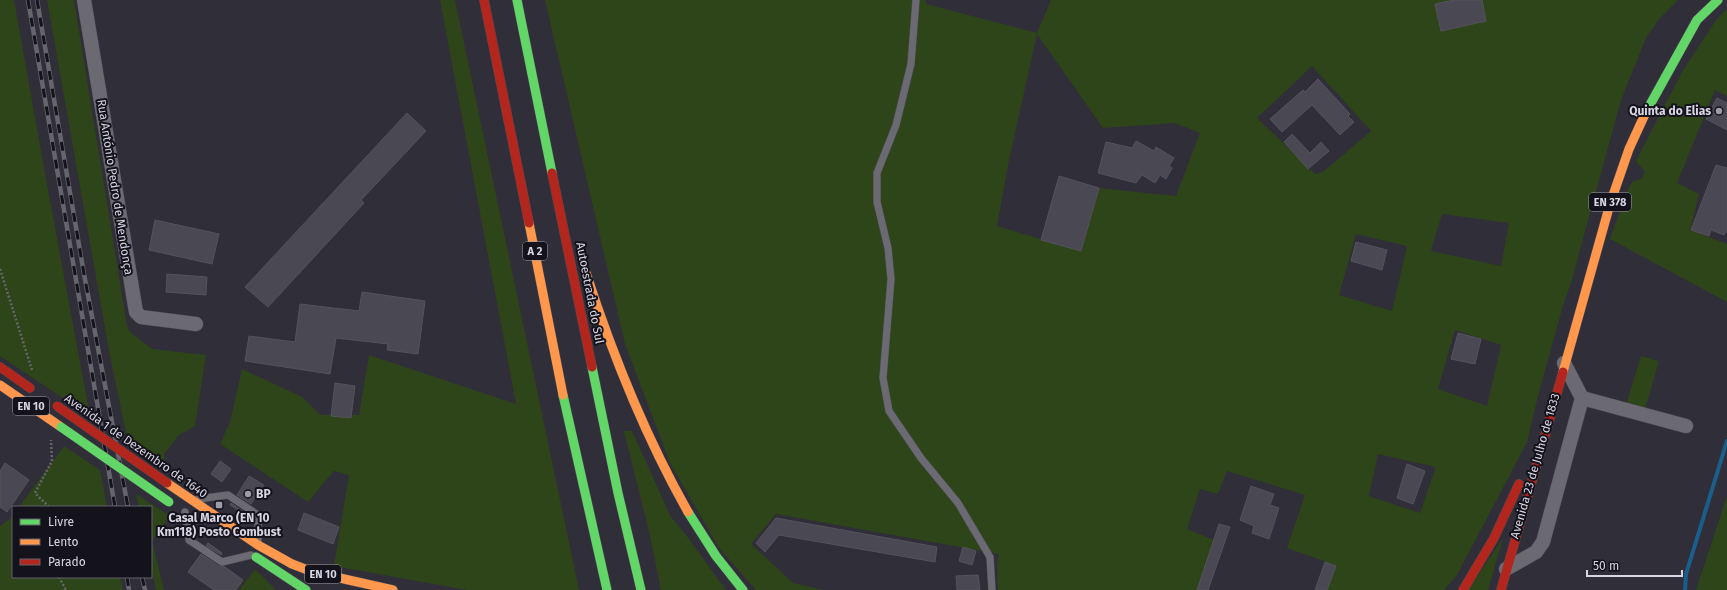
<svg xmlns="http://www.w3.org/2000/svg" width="1727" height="590" font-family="'Fira Sans',sans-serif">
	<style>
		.green { fill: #2e451a; fill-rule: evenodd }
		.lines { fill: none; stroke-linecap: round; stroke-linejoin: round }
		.stream { stroke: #1a5f8b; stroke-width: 4 }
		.building { fill: #4a4852; stroke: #54525c }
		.lane-casing { stroke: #4b4953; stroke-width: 8 }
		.street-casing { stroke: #4b4953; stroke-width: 15 }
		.fast-casing { stroke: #4b4953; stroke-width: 10 }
		.slow-casing { stroke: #4b4953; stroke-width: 10 }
		.jam-casing { stroke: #4b4953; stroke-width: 10 }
		.path { stroke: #67666e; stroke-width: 2.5; stroke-dasharray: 2 2; stroke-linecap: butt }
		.lane { stroke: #6b6a73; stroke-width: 7 }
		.street { stroke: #6b6a73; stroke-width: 14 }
		.fast { stroke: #63d668; stroke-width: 9 }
		.slow { stroke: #ff974d; stroke-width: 9 }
		.jam { stroke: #b3261e; stroke-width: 9 }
		.rail-casing { stroke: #66646d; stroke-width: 4.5 }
		.rail { stroke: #14131c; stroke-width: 3; stroke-dasharray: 9; stroke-linecap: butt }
		.fast-bridge-casing { stroke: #4b4953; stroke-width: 10; stroke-linecap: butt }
		.jam-bridge-casing { stroke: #4b4953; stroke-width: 10; stroke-linecap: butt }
		.fast-bridge { stroke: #63d668; stroke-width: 9 }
		.jam-bridge { stroke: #b3261e; stroke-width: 9 }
		.poi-dot { fill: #9d9ba8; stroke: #14131c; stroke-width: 1.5 }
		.labels { text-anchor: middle; stroke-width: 4; stroke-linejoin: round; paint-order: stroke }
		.shield { fill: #14131c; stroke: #9d9ca8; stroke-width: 1 }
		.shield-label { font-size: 11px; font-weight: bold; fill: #d8d6e4 }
		.poi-label { font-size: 12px; font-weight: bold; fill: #d8d6e4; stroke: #14131c; text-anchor: end }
		.street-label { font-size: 12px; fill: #d8d6e4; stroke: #14131c }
	</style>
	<rect width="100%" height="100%" fill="#302e39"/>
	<!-- green -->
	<path class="green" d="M0 0H14L46 179 90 416 0 356Z
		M47 0H74L127 326 131 333 152 349 206 355 195 426 179 435 164 454 166 468 128 442 110 356Z
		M440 0H455L579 590H467L334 566 349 475 334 471 308 502 220 444 230 422 242 369 302 397 320 415H359L369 355 516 404Z
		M545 0H926V4L1037 33 1051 0H1678L1659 19 1646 38 1621 100 1571 283 1564 302 1538 396 1527 442 1457 575 1444 590H1327L1335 565 1287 548 1305 495 1227 471 1218 494 1200 489 1187 529 1214 540 1197 590H998L997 563 999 554 776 514 751 544 793 583 824 590H756L719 548 670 463 625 344ZM1037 34 1103 128 1175 123 1200 133 1176 196 1099 188 1081 251 997 226 1008 165ZM1312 66 1371 131 1323 172 1315 174 1257 118ZM1442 214 1509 223 1501 266 1431 251ZM1356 234 1407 246 1392 311 1339 295ZM1455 330 1501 345 1487 406 1438 389ZM1378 454 1436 467 1420 513 1369 496Z
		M1727 9V96L1715 90 1677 183 1699 194 1690 230 1727 244V302L1610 239 1629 187 1633 181 1641 179 1645 172 1636 161 1682 72 1716 20Z
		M1641 356 1659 361 1645 410 1626 405Z
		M624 431H632L671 517 686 535 726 590H661L649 531Z
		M64 446 100 470 107 507H19Z
		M136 494 170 516 152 541 164 590H156L151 565V507H139Z
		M1727 496V590H1696Z
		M13 515V577H120L123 590H0V526L10 519Z
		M1503 538 1488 590H1468Z
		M255 569 276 590H239Z"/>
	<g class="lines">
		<!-- stream -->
		<path class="stream" d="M1685 590 1686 574 1727 441"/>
	</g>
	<!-- building -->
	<path class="building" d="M1454 0H1482L1486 21 1441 31 1435 4Z
		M1318 79 1350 114 1348 116 1354 122 1340 135 1312 105 1282 132 1270 119 1303 90 1305 92Z
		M1717 98 1727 103V130L1706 119Z
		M407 113 426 131 361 200 364 203 268 307 245 287Z
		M1292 134 1310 153 1321 142 1329 151 1308 169 1284 142Z
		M1136 141 1154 151 1156 147 1174 158 1169 166 1172 168 1166 179 1160 175 1155 183 1142 175 1136 183 1098 173 1106 142 1132 148Z
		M1716 165 1727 168V233L1725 232 1724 235 1711 230 1709 236 1691 230Z
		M1059 176 1099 188 1081 251 1041 240Z
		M155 220 219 234 212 264 149 250Z
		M1356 242 1387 250 1382 270 1351 261Z
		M167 274 207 277 206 295 166 292Z
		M362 292 425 301 418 354 387 350 388 344 336 338 330 374 245 361 249 336 295 342 300 304 359 311Z
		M1458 333 1481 339 1475 364 1451 359Z
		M335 383 355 386 351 418 331 416Z
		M220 461 231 469 222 482 211 474Z
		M5 463 29 480 7 512 0 507V471Z
		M1407 464 1425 471 1413 504 1397 498Z
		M249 476 264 485 251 504 237 495Z
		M1251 486 1274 494 1270 505 1279 508 1269 539 1252 533 1254 526 1240 520Z
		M231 503 245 513 244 514 230 505Z
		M304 513 339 527 333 544 298 530Z
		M776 518 937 547 935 562 779 535 765 552 756 543Z
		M1219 524 1230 527 1208 590H1197Z
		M208 543 222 553 221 555 206 546Z
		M963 547 976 551 972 565 959 561Z
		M201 554 219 566 225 567 243 580 236 590H214L188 572Z
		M1325 562 1336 566 1327 590H1315Z
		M978 575 980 590H957L956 576Z"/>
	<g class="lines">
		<!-- lane casing -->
		<g class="lane-casing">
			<path id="lane" d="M916 0 911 64 896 125 877 173V202L888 248 891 279 883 378 889 411 921 458 958 503 990 557 992 590
				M198 499 228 495 258 515V540
				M185 512 189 540 222 562 251 555"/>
		</g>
		<!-- street casing -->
		<g class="street-casing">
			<path id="street" d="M84 0 136 312 141 317 196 324
				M1582 398 1686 426
				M1506 569 1536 552 1543 542 1582 398 1564 363"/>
		</g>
		<!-- fast casing -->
		<g class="fast-casing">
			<path id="fast" d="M517 0 552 173
				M1646 112 1697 20 1718 0
				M592 367 618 493 641 590
				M563 395 607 590
				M688 512 716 556 743 590
				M256 557 306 590"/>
		</g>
		<!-- slow casing -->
		<g class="slow-casing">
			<path id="slow" d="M529 223 563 395
				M586 273C613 356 645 436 688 512
				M1563 372 1610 204 1629 149 1646 112
				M0 385 61 427
				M167 483 258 545 292 564 313 572 393 590"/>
		</g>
		<!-- jam casing -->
		<g class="jam-casing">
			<path id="jam" d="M484 0 529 223
				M552 173 592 367
				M0 367 30 388
				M1463 590 1494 538 1519 484
				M1501 590 1563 372"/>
		</g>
		<!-- path -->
		<path class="path" d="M0 269 32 370
			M49 507 35 493 52 461 51 440
			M59 577 66 590"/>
		<!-- lane -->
		<use href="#lane" class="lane"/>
		<!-- street -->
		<use href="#street" class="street"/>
		<!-- fast -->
		<use href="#fast" class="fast"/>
		<!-- slow -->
		<use href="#slow" class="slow"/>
		<!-- jam -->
		<use href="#jam" class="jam"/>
		<!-- rail casing -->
		<g class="rail-casing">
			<path id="rail" d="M28 0 115 507
				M37 0 84 274 128 507
				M127 577 129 590
				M142 577 145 590"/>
		</g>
		<!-- rail -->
		<use href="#rail" class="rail"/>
		<!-- fast-bridge casing -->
		<g class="fast-bridge-casing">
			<path id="fast-bridge" d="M61 427 169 502"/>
		</g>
		<!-- jam-bridge casing -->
		<g class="jam-bridge-casing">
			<path id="jam-bridge" d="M57 406 167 483"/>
		</g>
		<!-- fast-bridge -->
		<use href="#fast-bridge" class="fast-bridge"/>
		<!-- jam-bridge -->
		<use href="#jam-bridge" class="jam-bridge"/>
	</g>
	<!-- markers -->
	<g class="poi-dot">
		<circle cx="1719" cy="111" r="4"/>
		<circle cx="248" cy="494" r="4"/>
		<rect x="215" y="501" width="8" height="8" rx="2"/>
	</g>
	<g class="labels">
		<!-- shield labels -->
		<g class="shield">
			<rect x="1589" y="193" width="42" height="18" rx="3"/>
			<rect x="523" y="242" width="24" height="18" rx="3"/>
			<rect x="13" y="397" width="36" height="18" rx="3"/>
			<rect x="305" y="565" width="36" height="18" rx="3"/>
		</g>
		<g class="shield-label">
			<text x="1610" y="206">EN 378</text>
			<text x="535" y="255">A 2</text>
			<text x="31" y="410">EN 10</text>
			<text x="323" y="578">EN 10</text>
		</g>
		<!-- poi labels -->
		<g class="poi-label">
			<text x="1711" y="115">Quinta do Elias</text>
			<text x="256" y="498" text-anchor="start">BP</text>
			<text x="219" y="522" text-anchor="middle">Casal Marco (EN 10<tspan x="219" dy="14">Km118) Posto Combust</tspan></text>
		</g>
		<!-- street labels -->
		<g class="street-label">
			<text transform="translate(115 187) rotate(81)" y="4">Rua António Pedro de Mendonça</text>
			<text transform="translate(590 293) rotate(79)" y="4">Autoestrada do Sul</text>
			<text transform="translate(136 446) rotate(35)" y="4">Avenida 1 de Dezembro de 1640</text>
			<text transform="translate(1535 466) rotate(-74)" y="4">Avenida 23 de Julho de 1833</text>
		</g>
	</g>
	<!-- legend -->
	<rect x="12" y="506" width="140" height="72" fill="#14131c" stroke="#62616c"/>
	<rect x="20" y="519" width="20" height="6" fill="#63d668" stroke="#62616c"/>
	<text x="48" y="526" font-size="12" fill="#d8d6e4">Livre</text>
	<rect x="20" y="539" width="20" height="6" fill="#ff974d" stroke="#62616c"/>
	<text x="48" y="546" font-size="12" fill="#d8d6e4">Lento</text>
	<rect x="20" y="559" width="20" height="6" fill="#b3261e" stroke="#62616c"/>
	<text x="48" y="566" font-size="12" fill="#d8d6e4">Parado</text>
	<!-- scale -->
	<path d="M1587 570v6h95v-6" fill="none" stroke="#d8d6e4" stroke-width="2"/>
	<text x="1593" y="570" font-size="12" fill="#d8d6e4" stroke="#14131c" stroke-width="3" paint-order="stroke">50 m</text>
</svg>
